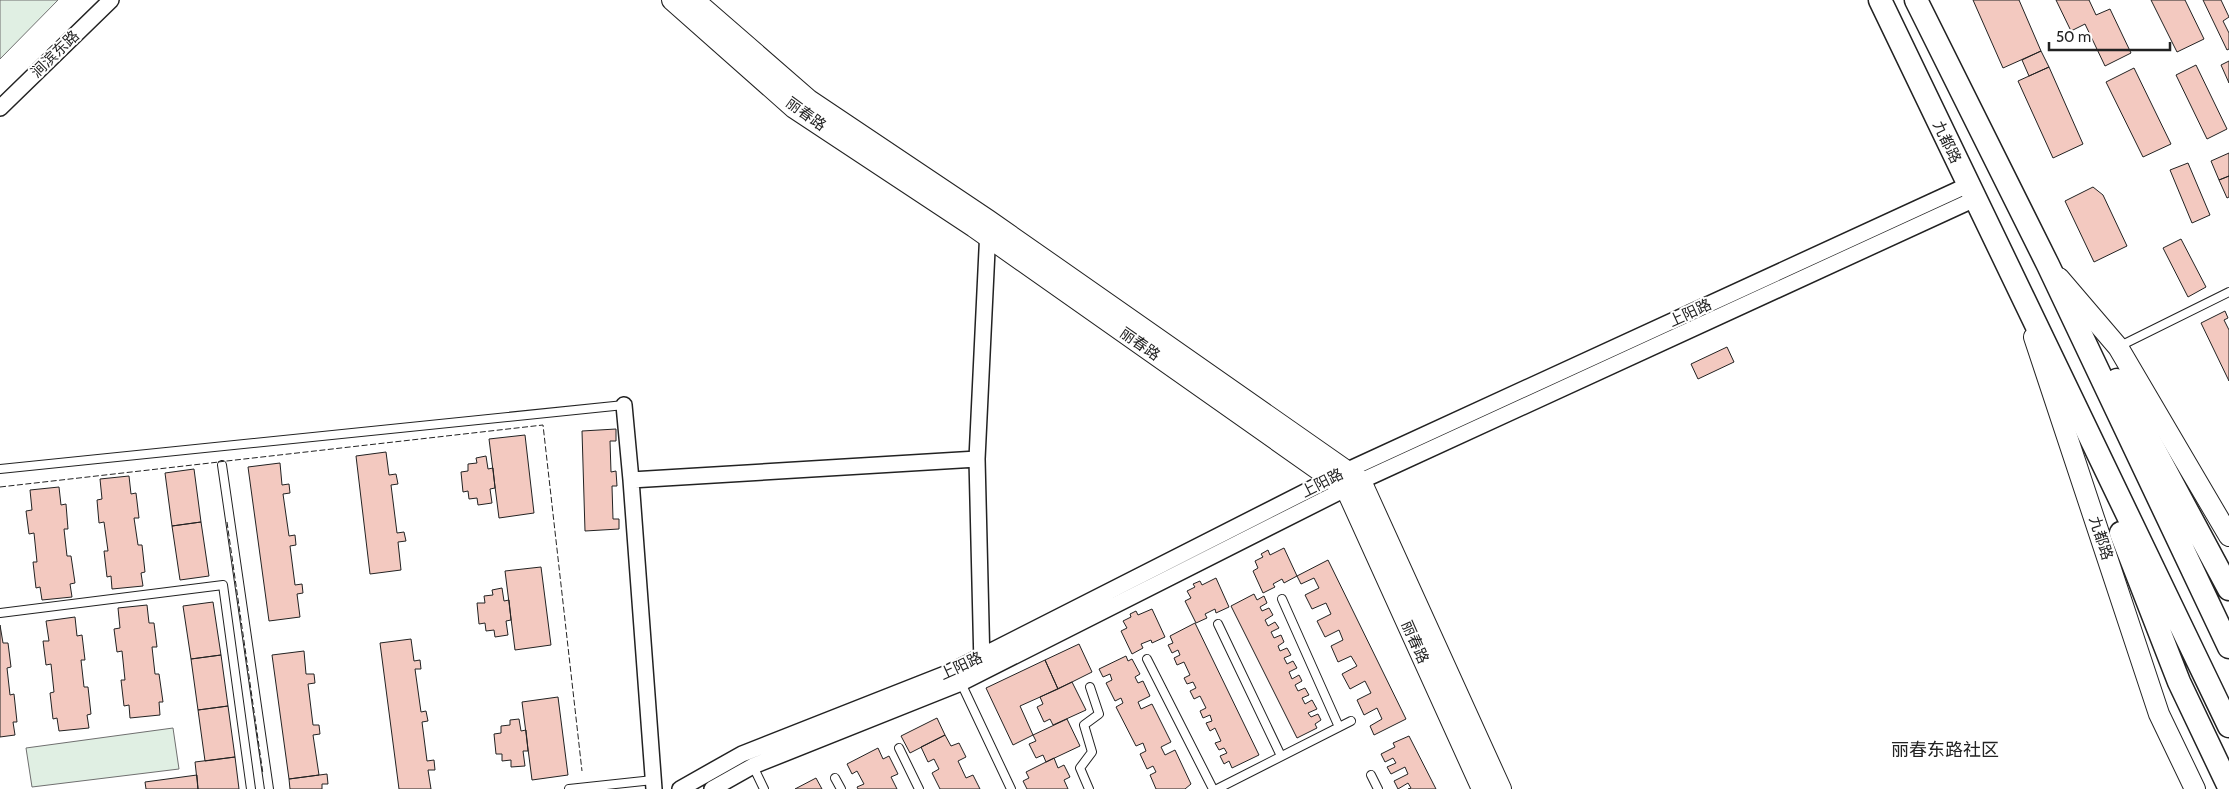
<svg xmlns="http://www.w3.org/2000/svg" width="2229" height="789" font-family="Cabin,'Noto Sans SC',sans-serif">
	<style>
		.green { fill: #e0efe3; stroke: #6f6f6f }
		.building { fill: #f3c9c0; stroke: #222 }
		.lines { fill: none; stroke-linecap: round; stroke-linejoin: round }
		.lane-casing { stroke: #222; stroke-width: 10 }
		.street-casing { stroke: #222; stroke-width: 18 }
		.secondary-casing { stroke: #222; stroke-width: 22 }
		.primary-casing { stroke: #222; stroke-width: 25 }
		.lane { stroke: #fff; stroke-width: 8 }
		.street { stroke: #fff; stroke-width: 15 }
		.secondary { stroke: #fff; stroke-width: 20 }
		.primary { stroke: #fff; stroke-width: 22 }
		.fence { stroke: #222; stroke-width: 1; stroke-dasharray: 6 2.5; stroke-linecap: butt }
		.labels { text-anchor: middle; stroke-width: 4; stroke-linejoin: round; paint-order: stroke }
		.street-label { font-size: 15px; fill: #222; stroke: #fff }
		.quarter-label { font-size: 18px; fill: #222; stroke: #fff }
	</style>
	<rect width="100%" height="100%" fill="#fff"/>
	<!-- green -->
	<path class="green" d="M0 0H58L0 59Z
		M173 728 179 769 32 787 26 748Z"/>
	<!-- building -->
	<path class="building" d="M1973 0H2019L2041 51 2003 68Z
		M2056 0H2089L2096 15 2110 9 2131 53 2105 66 2085 24 2071 31Z
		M2151 0H2185L2204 39 2177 52Z
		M2203 0H2221L2229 17 2223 21 2229 33V49L2227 50Z
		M2041 51 2049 67 2029 76 2022 60Z
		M2229 61V83L2221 65Z
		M2196 65 2227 129 2207 139 2176 75Z
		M2049 67 2083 144 2053 158 2018 81Z
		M2134 68 2171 144 2143 157 2106 82Z
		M2229 153V176L2219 180 2211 161Z
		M2188 163 2210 215 2192 223 2170 170Z
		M2229 176V197L2227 198 2219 180Z
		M2093 187 2103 195 2127 246 2094 262 2065 201Z
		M2181 239 2206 287 2188 297 2163 248Z
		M2225 311 2228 318 2224 320 2229 330V381L2201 323Z
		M1727 347 1734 362 1698 379 1691 364Z
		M616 429V441H610L611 472 616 471 617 486H612L613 519H619V529L585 531 582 431Z
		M525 435 534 513 499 518 489 439Z
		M386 452 389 475 396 474 398 484 391 485 397 533 404 532 406 541 398 542 401 570 370 574 356 456Z
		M486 456 488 469 493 468 495 488 490 489 492 503 478 505 477 498 469 499 468 491 463 492 461 472 468 471V464L477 463 476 458Z
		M280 463 282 485 289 484 290 493 283 494 289 536 295 535 296 545 290 546 295 585 302 584 303 593 297 594 300 617 269 621 248 467Z
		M194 469 201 522 172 526 165 473Z
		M129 476 131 494 136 493 139 518H134L138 545H142L145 572 141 573 143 586 112 589 111 576 107 577 104 551H108L104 522 99 523 97 500 102 499 100 479Z
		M59 487 61 505 66 504 68 529H64L67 556H71L75 583 70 584 72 597 42 600 40 587 36 588 33 562H37L34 533 29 534 26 511 32 510 30 490Z
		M201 522 209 576 180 580 172 526Z
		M1284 548 1297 576 1284 583 1282 579 1273 584 1275 587 1263 593 1253 571 1258 568 1255 561 1263 557 1261 554 1268 550 1270 555Z
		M1328 560 1406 719 1374 735 1370 726 1382 719 1377 708 1364 715 1357 700 1371 693 1365 681 1350 689 1342 674 1357 666 1351 656 1338 662 1331 646 1343 640 1339 630 1325 637 1317 621 1331 614 1326 603 1312 609 1305 595 1319 588 1314 578 1301 584 1297 576Z
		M541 567 551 645 515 650 505 571Z
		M1216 578 1229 607 1216 613 1215 609 1205 614 1207 618 1196 623 1185 601 1191 598 1187 591 1195 587 1193 584 1200 581 1202 585Z
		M502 588 504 601 509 600 511 620 506 621 508 635 495 637 494 630 486 631 485 623 479 624 477 603H485L484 596 493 595 492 590Z
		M1254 594 1257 600 1264 596 1267 603 1260 607 1262 611 1269 608 1273 615 1265 620 1268 626 1275 622 1279 628 1271 632 1274 638 1281 635 1284 642 1278 646 1280 651 1287 648 1291 655 1284 658 1287 664 1293 661 1297 668 1289 672 1292 679 1299 675 1302 681 1295 685 1298 691 1305 688 1309 695 1302 698 1305 704 1312 700 1317 709 1308 713 1311 717 1318 714 1321 720 1315 724 1317 728 1297 738 1231 606Z
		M213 602 221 655 191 659 183 606Z
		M147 605 149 623H154L157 647H152L155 674H159L163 702H159L160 715 130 718 129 705 124 706 121 680H125L122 651 117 652 114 629 120 628 118 608Z
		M1152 609 1165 637 1152 643 1151 640 1141 644 1143 648 1132 654 1121 631 1127 628 1123 621 1131 617 1130 614 1136 611 1138 615Z
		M75 617 77 636 82 635 85 660H81L84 687H88L91 714 87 715 89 728 59 731 57 718 53 719 50 693 54 692 51 664 46 665 43 641H49L46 621Z
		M1195 623 1259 755 1232 768 1229 761 1224 764 1220 756 1227 753 1224 748 1219 750 1215 743 1221 741 1215 728 1210 731 1206 723 1212 721 1210 715 1203 718 1200 711 1206 708 1200 696 1194 699 1190 691 1196 688 1193 682 1187 684 1184 678 1190 675 1184 662 1177 665 1174 658 1180 655 1178 650 1172 653 1168 645 1173 643 1170 636Z
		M0 625 3 643H8L11 667 7 668 10 695 14 694 17 722H13L15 735 0 737Z
		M411 639 414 661 420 660 421 669H415L421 712 426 711 428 721 422 722 427 761 434 760 435 770H428L431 789H399L380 643Z
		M1079 644 1092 672 1058 689 1045 660Z
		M304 651 306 674H314L315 683 308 684 313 725H319L320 734 313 735 319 775 289 779 272 655Z
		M221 655 228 706 198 710 191 659Z
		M1126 656 1128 661 1132 659 1140 674 1135 677 1138 683 1143 681 1150 696 1138 702 1141 709 1152 704 1171 742 1161 747 1165 755 1175 750 1191 784 1185 789H1156L1150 775 1156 772 1153 766 1147 769 1140 754 1146 751 1143 743 1136 746 1116 707 1123 703 1121 698 1115 701 1106 683 1112 680 1110 674 1103 677 1099 669Z
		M1045 660 1058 689 1020 706 1033 735 1013 745 986 688Z
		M1072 682 1086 710 1053 725 1050 719 1044 722 1037 707 1043 704 1040 697Z
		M558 697 568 775 532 780 522 702Z
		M228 706 235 757 205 761 198 710Z
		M937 718 945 735 910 753 901 736Z
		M519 719 521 731 526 730 528 751H523L525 766 511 767V760L502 761V754H496L494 734 501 733V726L510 725V720Z
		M1067 719 1080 746 1046 762 1043 755 1036 758 1029 744 1036 741 1033 735Z
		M945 735 951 746 959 743 966 757 958 761 966 778 973 775 980 789H940L932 773 939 769 934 759 928 762 921 747Z
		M1409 736 1436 789H1408L1411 788 1408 783 1398 789 1394 781 1408 774 1405 767 1391 774 1387 767 1396 763 1393 758 1385 762 1381 754 1395 747 1393 743Z
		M878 748 883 759 889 756 898 774 891 777 897 789H858L857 787 864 784 857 771 852 774 847 764Z
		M235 757 239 789H198L195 762Z
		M1054 758 1058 768 1064 765 1070 777 1064 780 1068 789H1027L1023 781 1029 778 1026 772Z
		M327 774 328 784H322V789H290L289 779Z
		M197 775 198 789H146L145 782Z
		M816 778 822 789H795Z"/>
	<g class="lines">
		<!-- lane casing -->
		<g class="lane-casing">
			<path id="lane" d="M2118 347 2229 292
				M222 465 269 789
				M0 469 624 405
				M1282 599 1339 727
				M0 613 223 585 251 789
				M1218 624 1281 756
				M1147 659 1213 789
				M961 683 1011 789
				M899 748 919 789
				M753 766 764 789
				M1371 775 1378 789
				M835 778 841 789
				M569 789 653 780
				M1089 789 1080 768 1092 752 1084 725 1099 714 1090 687
				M1217 789 1351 721"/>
		</g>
		<!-- street casing -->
		<g class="street-casing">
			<path id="street" d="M0 108 111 0
				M624 405 631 480 977 459
				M631 480 654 789
				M982 665 977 459 988 229
				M680 789 742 754 950 672 1350 469 1968 185
				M712 789 753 766 961 683 1361 481 1975 199"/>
		</g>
		<!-- secondary casing -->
		<g class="secondary-casing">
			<path id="secondary" d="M672 0 794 108 974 227 1346 489 1482 789
				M694 0 809 100 988 220 1361 481 1501 789
				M2059 278 2118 347 2229 536
				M2034 337 2159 714 2195 789"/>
		</g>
		<!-- primary casing -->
		<g class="primary-casing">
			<path id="primary" d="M1880 0 2229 726
				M1916 0 2048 265 2229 647
				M2117 380 2229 589
				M2121 533 2179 682 2229 787"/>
		</g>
		<!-- lane -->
		<use href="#lane" class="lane"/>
		<!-- street -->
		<use href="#street" class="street"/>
		<!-- secondary -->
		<use href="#secondary" class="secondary"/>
		<!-- primary -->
		<use href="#primary" class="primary"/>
		<!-- fence -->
		<path class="fence" d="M218 462 543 425 582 771
			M0 487 219 462
			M227 522 263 774"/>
	</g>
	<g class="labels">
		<!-- street labels -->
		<g class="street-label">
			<text transform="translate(55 54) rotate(-44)" y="5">涧滨东路</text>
			<text transform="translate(806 114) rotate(36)" y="5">丽春路</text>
			<text transform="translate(1947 142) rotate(64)" y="5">九都路</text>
			<text transform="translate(1690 313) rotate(-25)" y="5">上阳路</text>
			<text transform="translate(1140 344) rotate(35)" y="5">丽春路</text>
			<text transform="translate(1322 483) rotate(-27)" y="5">上阳路</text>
			<text transform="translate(2101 538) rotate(72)" y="5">九都路</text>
			<text transform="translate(1415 642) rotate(66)" y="5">丽春路</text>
			<text transform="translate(961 666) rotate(-25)" y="5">上阳路</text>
		</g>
		<!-- quarter labels -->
		<g class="quarter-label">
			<text x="1945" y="756">丽春东路社区</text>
		</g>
	</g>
	<!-- scale -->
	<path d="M2049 42v8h121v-8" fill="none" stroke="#222222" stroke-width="2.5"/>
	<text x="2056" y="42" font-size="15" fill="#222222" stroke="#ffffff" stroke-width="4" paint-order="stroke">50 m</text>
</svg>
